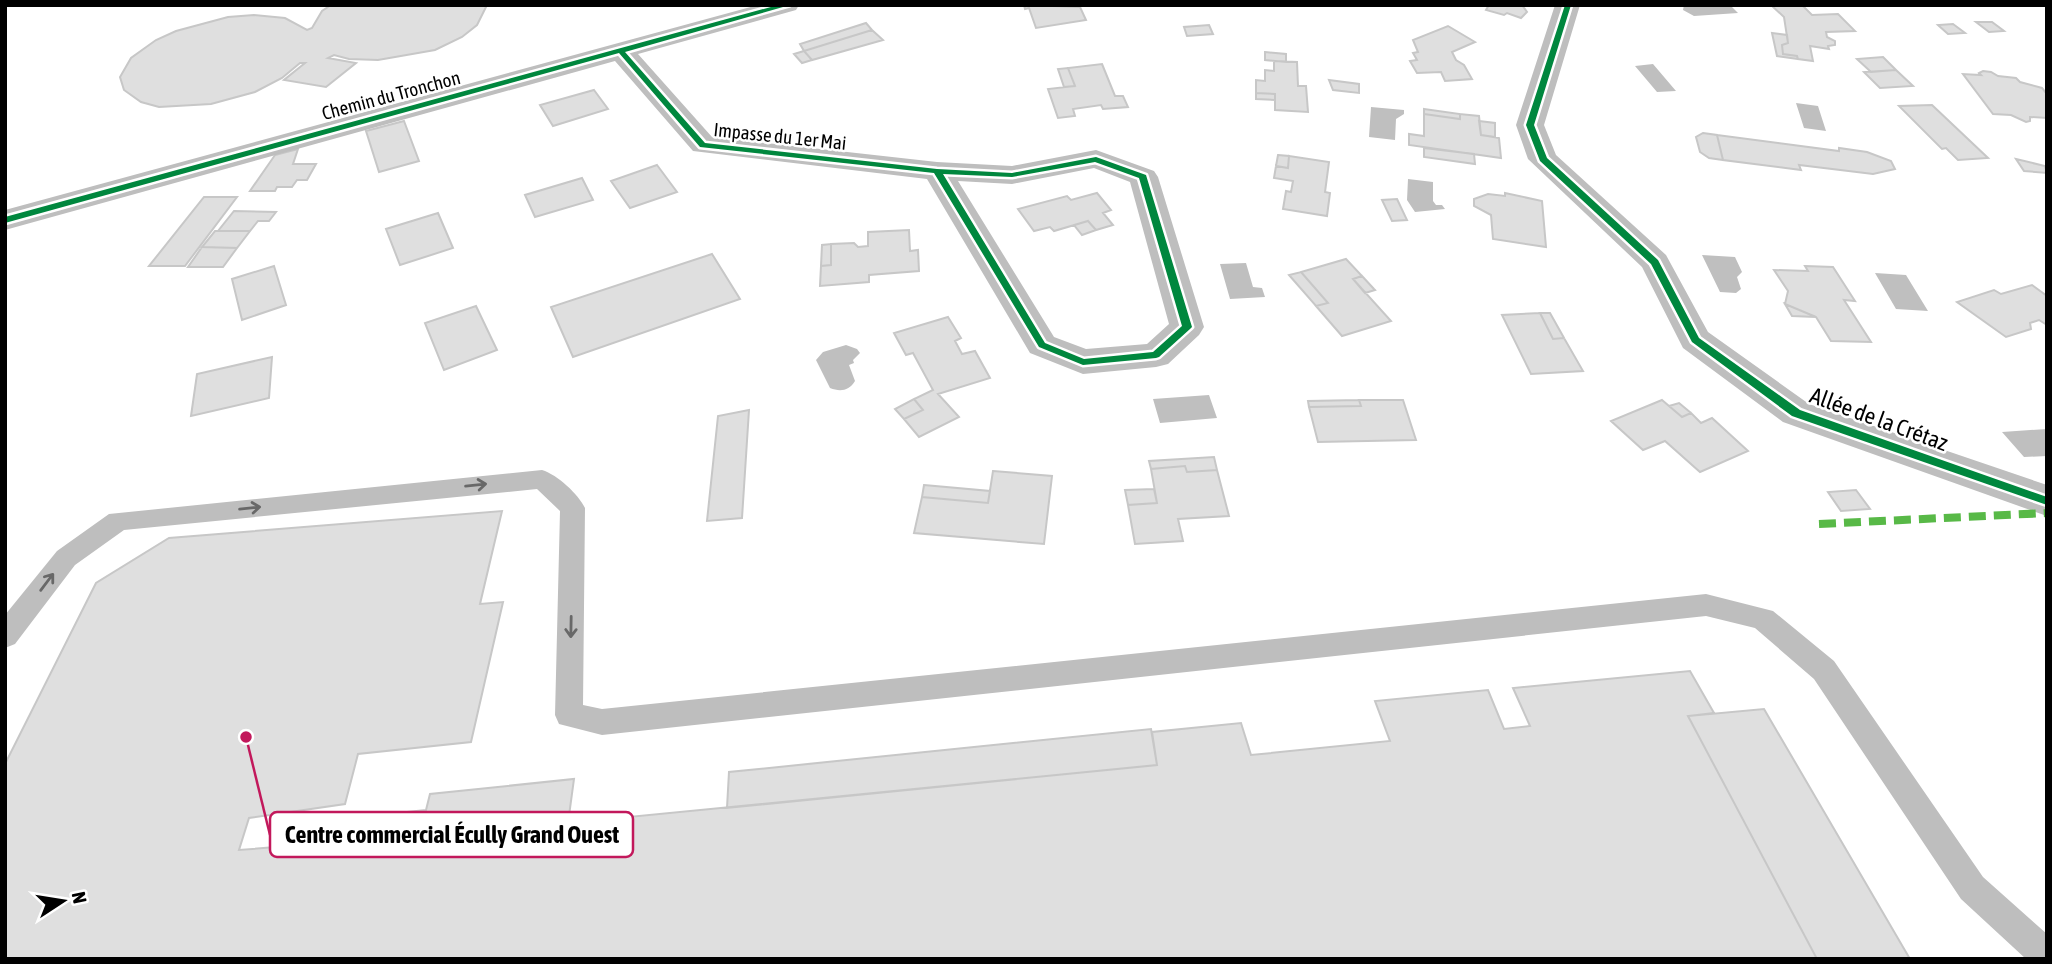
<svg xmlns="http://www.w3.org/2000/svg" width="2052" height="964" font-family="'Asap Condensed',sans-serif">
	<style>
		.water { fill: #bfbfbf }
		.building { fill: #dfdfdf; stroke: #c7c7c7; stroke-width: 2 }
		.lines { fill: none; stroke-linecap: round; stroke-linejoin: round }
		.lane { fill: #bebebe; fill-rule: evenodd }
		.street { fill: #bebebe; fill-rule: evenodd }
		.quiet { stroke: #58b947; stroke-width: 8; stroke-dasharray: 17 8; stroke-linecap: butt }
		.cycleway-casing { stroke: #fff; stroke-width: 5 }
		.cycleway { fill: #00873e; fill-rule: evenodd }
		.oneway { stroke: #686868 }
		.labels { text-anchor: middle; stroke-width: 5; stroke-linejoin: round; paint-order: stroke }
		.far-street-label { font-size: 19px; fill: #000; stroke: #fff }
		.street-label { font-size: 23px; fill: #000; stroke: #fff }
		.leader { fill: none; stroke: #c2185b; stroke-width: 2.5 }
		.callout-dot { fill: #c2185b; stroke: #fff; stroke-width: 2.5 }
		.callout { fill: #fff; stroke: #c2185b; stroke-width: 2.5 }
		.callout-label { font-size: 24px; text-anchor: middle; font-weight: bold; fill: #000 }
	</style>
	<rect width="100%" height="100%" fill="#fff"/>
	<!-- water -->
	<path class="water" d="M1684 5H1730L1738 13 1694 16 1683 10Z
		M1653 64 1676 91 1657 92 1635 66Z
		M1796 103 1818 106 1826 131 1804 128Z
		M1371 107 1404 110V114L1396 119 1395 140 1369 137Z
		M1408 179 1433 182V201L1436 205H1442L1445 209 1415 212 1407 200Z
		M1702 255 1735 257 1742 272 1737 277 1741 289 1736 293 1720 292Z
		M1246 263 1253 287 1262 288 1265 297 1230 299 1220 264Z
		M1875 273 1906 275 1928 311 1896 309Z
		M846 345 857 349 860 353 853 360 854 363 849 365 855 381C849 391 840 392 830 388L816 360 823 352Z
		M1209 395 1217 418 1160 423 1153 399Z
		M2047 429V456L2024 457 2002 432Z"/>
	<!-- building -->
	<path class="building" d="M331 5H487L477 25 462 37 435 50 378 60 349 59 334 55 328 58 356 63 326 87 284 80 305 63H300L282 78 255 92 211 104 159 107 141 102 124 90 120 77 131 58 156 40 176 31 228 17 254 15 285 18 307 30 312 28 322 11Z
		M1024 5 1080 7 1086 20 1036 28 1029 8 1025 9Z
		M1489 5H1522L1527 12 1521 18 1507 13 1504 15 1486 10Z
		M1771 5H1802L1812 15 1838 14 1855 31 1826 32 1827 37 1835 41V45L1828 46 1829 49 1810 46 1813 61 1798 59 1797 56 1783 54 1782 45 1788 43 1784 17Z
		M1976 22H1992L2004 31 1989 32Z
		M866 23 872 30 804 51 800 44Z
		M1953 24 1965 33 1948 34 1938 25Z
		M1209 25 1213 34 1187 36 1184 27Z
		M1448 26 1475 42 1452 52 1456 60 1464 65 1472 79 1445 81 1441 72 1417 73 1410 61 1417 60 1413 53 1418 52 1413 40Z
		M872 30 883 40 812 60 804 51Z
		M1772 33 1787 35 1788 43 1782 45 1783 54 1797 56 1798 59 1777 56Z
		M804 51 812 60 802 63 794 54Z
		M1265 52 1286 54V62L1265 60Z
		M1883 57 1896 70 1871 72 1857 59Z
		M1274 61 1297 62 1298 86H1306L1308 112 1275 110V94L1256 93V80L1265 81V70L1274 71Z
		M1102 64 1115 96H1123L1128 107 1103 109 1101 105 1073 109 1075 116 1058 118 1048 89 1075 86 1068 68Z
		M1068 68 1075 86 1064 87 1058 69Z
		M1896 70 1913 86 1880 88 1864 72Z
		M1983 71 1991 72 1998 76 2016 78 2020 82 2042 88 2047 94V118L2030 117V121L2026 122 2011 115 1993 114 1963 74 1981 75 1979 73Z
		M1329 80 1359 84V93L1333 90Z
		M594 90 608 109 553 126 540 105Z
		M1256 93 1275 94V100L1256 99Z
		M1932 105 1988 158 1958 160 1946 148 1942 149 1899 106Z
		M1424 109 1460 114V119L1424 114Z
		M1424 114 1460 119V114L1479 116 1481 135 1499 138 1501 158 1409 145V134L1424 136Z
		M404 121 419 161 379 172 366 131Z
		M1479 121 1495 123V137L1481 135Z
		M1703 133 1717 135 1723 160 1709 158 1700 152 1696 137Z
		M1717 135 1839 151V148L1867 152 1891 161 1895 169 1873 174 1799 165 1801 170 1723 160Z
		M1424 148 1474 154 1475 164 1424 157Z
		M298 149 293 164H316L307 180H297L292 187H277L275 191H250L275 155Z
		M1278 155 1289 156 1288 168 1276 166Z
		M1289 156 1329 162 1325 192 1330 193 1327 216 1283 209 1286 191 1291 192 1293 181 1274 178 1276 166 1288 168Z
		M2016 159 2045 166 2047 173 2024 171Z
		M657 165 677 192 630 208 611 181Z
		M582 178 593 200 535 217 525 195Z
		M1097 193 1111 210 1103 213 1113 225 1096 230 1088 221 1054 231 1050 227 1034 231 1018 209 1067 196 1071 200Z
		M1505 193 1542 201 1546 247 1493 239 1491 215 1474 206V199L1488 194 1505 196Z
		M204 197H237L185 266H149Z
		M1397 199 1407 220 1392 221 1382 200Z
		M234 211 276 212 269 221H258L250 231H218Z
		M438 213 453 248 400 265 386 229Z
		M1088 221 1096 230 1082 235 1074 225Z
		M909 230 910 251 918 250 919 271 869 275V282L820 286 821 266 831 265V244L854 243 858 247 868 246V232Z
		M215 231H250L237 248 202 247Z
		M831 244V265L821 266 822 245Z
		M202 247 237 248 223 267H188Z
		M712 254 740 299 573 357 551 307Z
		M1346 259 1362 276 1353 279 1391 321 1342 336 1316 306 1328 303 1301 272Z
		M274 266 286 305 242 320 232 279Z
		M1805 266 1833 267 1855 301 1844 300 1871 342 1831 341 1816 317 1785 304 1788 291 1774 270 1808 271Z
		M1301 272 1328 303 1316 306 1289 275Z
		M1362 276 1374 289 1375 290 1365 293 1353 279Z
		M2032 285 2047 296V325L2039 320 2030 323 2031 329 2006 337 1957 302 1994 290 2001 294Z
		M1785 304 1816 317 1792 316Z
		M476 306 497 350 444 370 425 323Z
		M1540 313H1550L1564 338 1553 339Z
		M1540 313 1553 339 1564 338 1583 371 1531 374 1502 315Z
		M948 317 961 338 955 341 962 354 975 351 990 378 938 394 959 417 919 437 904 419 923 410 914 399 933 390 913 353 906 355 894 333Z
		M272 357 269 398 191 416 197 374Z
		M914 399 923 410 904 419 895 409Z
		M1359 400 1361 406 1309 407 1308 401Z
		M1359 400H1403L1416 440 1318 442 1309 407 1361 406Z
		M1662 400 1682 417 1691 413 1701 423 1712 418 1748 451 1700 472 1665 441 1643 450 1611 421Z
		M1679 403 1691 413 1682 417 1669 406Z
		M749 410 742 518 707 521 718 416Z
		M1214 457 1217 470 1187 472 1185 466 1151 469 1149 461Z
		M1185 466 1187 472 1217 470 1229 516 1178 519 1183 541 1135 544 1128 505 1157 503 1151 469Z
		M993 471 1052 476 1044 544 914 533 922 497 988 503Z
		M924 485 990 491 988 503 922 497Z
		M1154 489 1157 503 1128 505 1125 490Z
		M1856 490 1870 509 1841 511 1828 492Z
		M502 511 480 604 503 602 471 742 358 754 345 804 249 818 239 850 388 838 398 813 426 810 430 794 574 779 568 823 1157 765 1152 732 1241 723 1251 755 1390 741 1375 701 1488 690 1504 729 1530 726 1513 688 1690 671 1714 713 1688 716 1817 959H5V764L96 583 169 538Z
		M1764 709 1910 959H1817L1688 716Z
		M1151 729 1157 765 727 808 729 772Z"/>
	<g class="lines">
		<!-- lane -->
		<path class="lane" d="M542 470C558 475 578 494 585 508L583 705 602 709 1706 594 1773 611 1834 661 1983 877 2047 934V959H2026L1961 899 1814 679 1755 628 1706 616 602 735 559 724 555 715 560 511 537 489 124 530 75 565 15 644 5 648V615L57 551 109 514Z"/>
		<!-- street -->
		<path class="street" d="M758 5H799L796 10 638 54 712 137 937 162 1012 166 1096 150 1154 171 1158 177 1204 327 1199 335 1168 364 1156 367 1083 374 1030 353 927 179 693 151 615 61 5 230V210ZM1094 168 1130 182 1169 324 1147 344 1086 349 1054 337 958 181 1012 184Z
			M1555 5H1580L1544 125 1556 155 1666 255 1708 332 1809 404 2047 485V516L1783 422 1683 348 1642 267 1528 159 1516 125Z"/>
		<!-- quiet -->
		<path class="quiet" d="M1819 524 2047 513"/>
		<!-- cycleway casing -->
		<g class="cycleway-casing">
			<path id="cycleway" d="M778 5H790L625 52 705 143 937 169 1012 173 1096 157 1146 175 1192 327 1190 329 1159 357 1156 358 1083 365 1039 347 934 173 700 147 619 53 5 223V217ZM1095 162 1139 178 1182 326 1153 352 1084 359 1045 343 943 174 1012 177Z
				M1565 5H1571L1534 125 1547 158 1658 260 1699 338 1800 410 2047 497V505L1792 416 1692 342 1651 264 1540 161 1526 125Z"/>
		</g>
		<!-- cycleway -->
		<use href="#cycleway" class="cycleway"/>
	</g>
	<!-- one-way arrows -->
	<defs><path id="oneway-shaft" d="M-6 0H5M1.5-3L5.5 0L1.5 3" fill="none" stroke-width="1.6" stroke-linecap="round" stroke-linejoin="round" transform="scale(1.75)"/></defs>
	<g class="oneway">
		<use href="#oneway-shaft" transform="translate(476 485) rotate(-6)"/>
		<use href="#oneway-shaft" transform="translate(250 508) rotate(-6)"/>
		<use href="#oneway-shaft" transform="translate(47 582) rotate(-53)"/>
		<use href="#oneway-shaft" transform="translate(571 627) rotate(91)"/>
	</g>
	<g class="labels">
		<!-- far-street labels -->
		<g class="far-street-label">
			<text transform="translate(391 95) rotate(-15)" y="7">Chemin du Tronchon</text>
			<text transform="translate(780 136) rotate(6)" y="7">Impasse du 1er Mai</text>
		</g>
		<!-- street labels -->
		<g class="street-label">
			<text transform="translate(1879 419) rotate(20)" y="8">Allée de la Crétaz</text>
		</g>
	</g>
	<!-- callouts -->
	<path class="leader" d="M246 737L270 835"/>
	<circle class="callout-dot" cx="246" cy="737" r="7"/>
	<rect class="callout" x="270" y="812" width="363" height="45" rx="7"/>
	<g class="callout-label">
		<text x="452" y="843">Centre commercial Écully Grand Ouest</text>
	</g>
	<!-- border -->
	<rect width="2052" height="964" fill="none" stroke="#000000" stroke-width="14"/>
	<!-- north arrow -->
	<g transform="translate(63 901) rotate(78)" stroke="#ffffff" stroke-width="5" paint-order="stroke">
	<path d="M0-5L12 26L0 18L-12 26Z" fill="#000000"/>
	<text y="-10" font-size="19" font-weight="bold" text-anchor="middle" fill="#000000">N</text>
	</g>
</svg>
